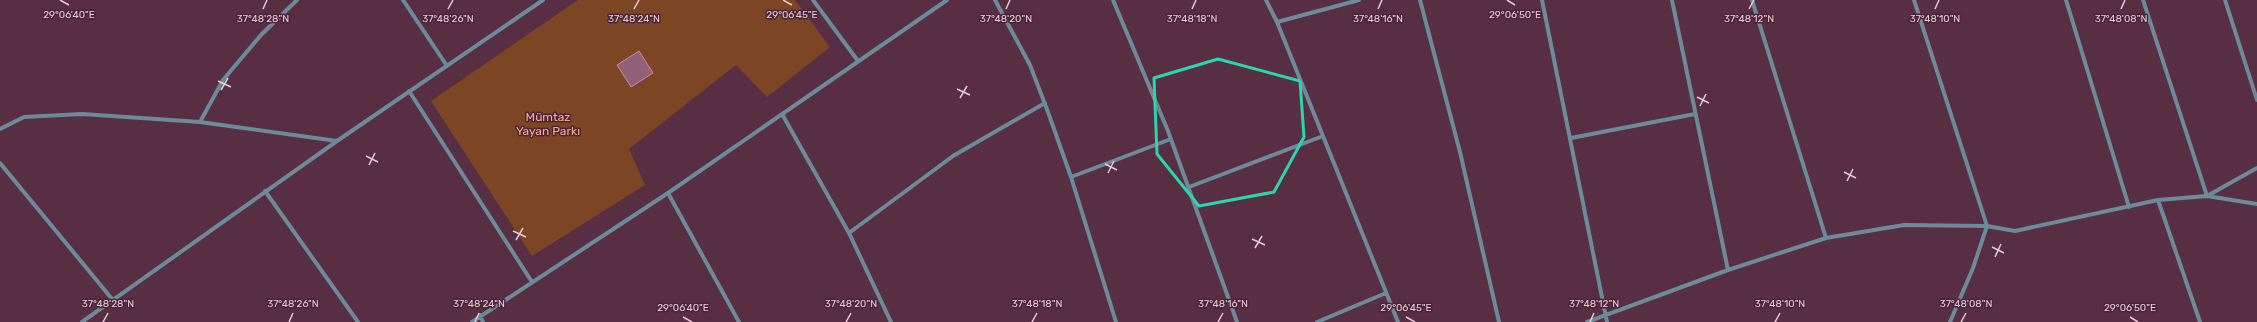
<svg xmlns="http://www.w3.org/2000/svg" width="2257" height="322" font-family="Rubik,sans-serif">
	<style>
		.green { fill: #7c4523 }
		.building { fill: #916277; stroke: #c18fa5 }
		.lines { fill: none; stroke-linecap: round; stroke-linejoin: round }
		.minor { stroke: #6d8a99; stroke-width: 4 }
		.marked { fill: none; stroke: #2cd5ab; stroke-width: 3; stroke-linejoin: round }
		.ticks { fill: none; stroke: #e6cbd6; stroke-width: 1.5 }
		.labels { text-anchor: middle; stroke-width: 3; stroke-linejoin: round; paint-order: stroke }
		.park-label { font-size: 12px; fill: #f4b088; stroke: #4d2438 }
		.ticks-label { font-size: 10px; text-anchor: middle; fill: #e6cbd6; stroke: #4d2438; stroke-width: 3; stroke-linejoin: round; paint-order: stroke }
	</style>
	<rect width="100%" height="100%" fill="#582e42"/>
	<!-- green -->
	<path class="green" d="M578 0H795L830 47 767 97 736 65 629 149 645 185 532 256 431 101Z"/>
	<!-- building -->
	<path class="building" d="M639 51 653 73 631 87 617 65Z"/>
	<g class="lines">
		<!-- minor -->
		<path class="minor" d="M403 0 447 66
			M813 0 858 61
			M995 0 1030 65 1048 112 1071 177 1116 322
			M1113 0 1168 131 1237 322
			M1266 0 1277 22 1398 322
			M1420 0 1460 152 1499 322
			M1542 0 1607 322
			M1672 0 1728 270
			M1752 0 1826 238
			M1914 0 1987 226 1973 268 1950 322
			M2066 0 2129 207
			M2143 0 2207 196 2257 168
			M2225 0 2257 100
			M1277 22 1359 0
			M409 91 532 282
			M782 114 849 233 891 322
			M200 122 223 80 261 35 297 0
			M0 129 24 117 82 114 200 122 337 141
			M1571 138 1695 114
			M0 163 112 299
			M1071 177 1171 139
			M1189 187 1323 136
			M265 191 358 322
			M668 193 739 322
			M2158 200 2200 322
			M849 233 953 156 1045 103
			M480 315 483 322
			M82 322 337 141 543 0
			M472 322 668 193 947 0
			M1317 322 1386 293
			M1587 322 1728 270 1826 238 1904 225 1987 226 2015 231 2158 200 2207 196 2257 204"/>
	</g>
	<!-- marked area -->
	<path class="marked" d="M1218 59 1300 81 1304 137 1274 192 1199 206 1157 154 1154 78Z"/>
	<!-- ticks -->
	<path class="ticks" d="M60 0 69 5M783 0 792 5M1507 0 1515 5M263 9 267 0M448 9 453 0M634 9 639 0M1006 9 1010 0M1192 9 1196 0M1378 9 1382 0M1749 9 1754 0M1935 9 1939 0M2121 9 2125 0M218 81 231 87M957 89 970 95M221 90 228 78M1697 97 1709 103M960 98 967 86M1700 106 1706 94M366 156 378 162M1105 164 1117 170M369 165 375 153M1844 172 1856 178M1108 173 1114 161M1847 181 1853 169M513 231 526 237M1252 239 1265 245M516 240 523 228M1992 247 2004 253M1255 248 1262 236M1995 257 2001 244M683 317 692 322M1406 317 1415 322M2130 317 2138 322M103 322 108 313M289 322 293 313M475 322 479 313M846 322 851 313M1032 322 1037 313M1218 322 1223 313M1590 322 1594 313M1775 322 1780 313M1961 322 1966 313"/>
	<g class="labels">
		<!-- park labels -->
		<g class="park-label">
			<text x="548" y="121">Mümtaz<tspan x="548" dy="14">Yayan Parkı</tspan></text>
		</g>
	</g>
	<g class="ticks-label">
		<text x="69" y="18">29°06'40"E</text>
		<text x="1515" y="18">29°06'50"E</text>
		<text x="792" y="18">29°06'45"E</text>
		<text x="263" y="22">37°48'28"N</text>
		<text x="448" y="22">37°48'26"N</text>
		<text x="634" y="22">37°48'24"N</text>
		<text x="1006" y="22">37°48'20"N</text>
		<text x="1192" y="22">37°48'18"N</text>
		<text x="1378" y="22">37°48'16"N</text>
		<text x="1749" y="22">37°48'12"N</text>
		<text x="1935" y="22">37°48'10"N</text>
		<text x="2121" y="22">37°48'08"N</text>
		<text x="108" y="307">37°48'28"N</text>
		<text x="293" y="307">37°48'26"N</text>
		<text x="479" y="307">37°48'24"N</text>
		<text x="851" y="307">37°48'20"N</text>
		<text x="1037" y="307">37°48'18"N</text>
		<text x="1223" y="307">37°48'16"N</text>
		<text x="1594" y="307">37°48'12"N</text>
		<text x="1780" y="307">37°48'10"N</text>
		<text x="1966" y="307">37°48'08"N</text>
		<text x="683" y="311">29°06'40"E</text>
		<text x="1406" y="311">29°06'45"E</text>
		<text x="2130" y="311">29°06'50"E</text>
	</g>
</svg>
